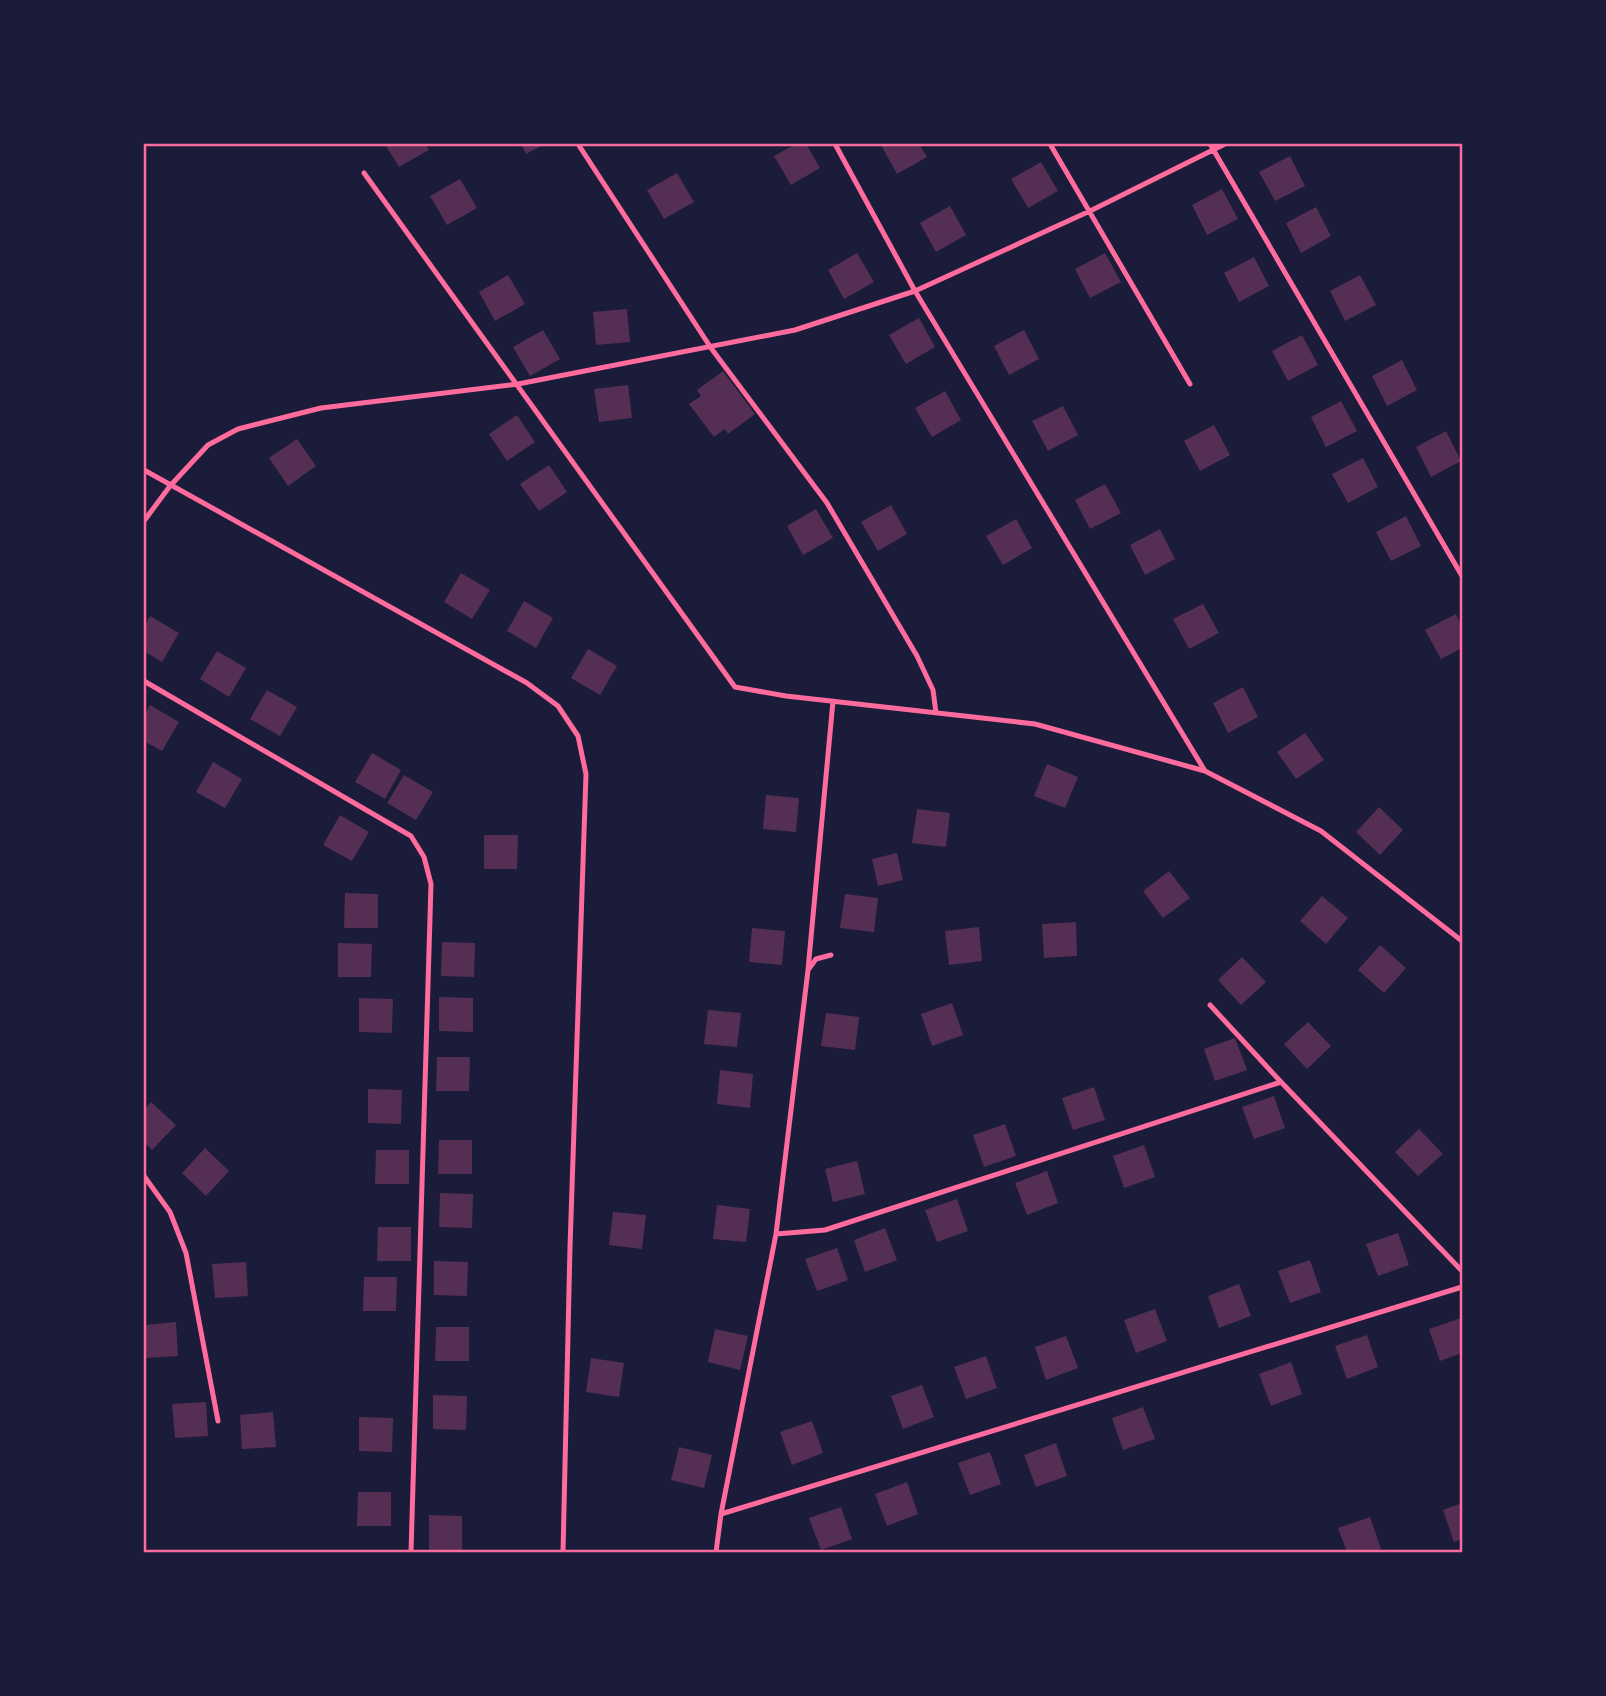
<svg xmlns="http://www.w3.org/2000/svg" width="1606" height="1696" font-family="Barlow,sans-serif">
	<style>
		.building { fill: #542f53 }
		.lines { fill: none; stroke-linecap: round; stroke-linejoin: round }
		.service { stroke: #ff6b9d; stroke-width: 5 }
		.neatline { fill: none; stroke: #ff6b9d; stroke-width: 2.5 }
	</style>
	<rect width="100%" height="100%" fill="#1b1b3a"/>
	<!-- building -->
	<path class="building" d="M385 144H425L429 150 399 167Z
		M521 144H545L526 154Z
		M796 144H806L820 168 791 185 774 156Z
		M884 144H919L927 157 897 174 881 145Z
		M1290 156 1305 186 1275 201 1259 172Z
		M1041 162 1058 191 1028 208 1011 179Z
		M677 173 694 202 664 219 647 190Z
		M460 179 477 208 447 225 430 196Z
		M1222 189 1238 219 1207 235 1192 205Z
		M950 206 966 235 936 252 920 223Z
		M1316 207 1331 236 1301 253 1286 223Z
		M857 253 874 282 844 299 828 270Z
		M1105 253 1121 282 1090 298 1075 269Z
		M1254 257 1269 286 1239 302 1224 273Z
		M508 275 525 304 495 321 479 292Z
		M1360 275 1376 305 1345 321 1330 291Z
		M627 309 630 342 596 345 593 312Z
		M919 318 935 347 906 364 889 335Z
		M543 330 560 359 530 376 513 347Z
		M1024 330 1039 359 1009 375 994 346Z
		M1302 335 1318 365 1288 381 1272 351Z
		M1402 360 1417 390 1387 406 1372 376Z
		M723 371 755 414 728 434 725 429 714 437 689 404 701 396 697 390Z
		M628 385 632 418 599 422 594 389Z
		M945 391 961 420 932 437 915 408Z
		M1341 401 1357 431 1326 447 1311 417Z
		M1063 406 1078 435 1048 451 1032 421Z
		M517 415 535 442 507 461 489 434Z
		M1214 425 1230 455 1200 471 1184 441Z
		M1446 431 1461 461 1431 477 1416 447Z
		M297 439 316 466 288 486 269 458Z
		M1363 458 1378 487 1348 503 1332 474Z
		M549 465 567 492 539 511 520 484Z
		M1105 484 1121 513 1090 529 1075 500Z
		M891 505 907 534 878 551 861 522Z
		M816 509 833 538 803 555 787 526Z
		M1406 516 1421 546 1391 561 1376 532Z
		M1016 519 1032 548 1003 565 986 536Z
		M1160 529 1175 559 1145 575 1130 545Z
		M461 573 490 590 472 619 444 602Z
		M524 601 553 618 536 648 507 631Z
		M1203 604 1219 633 1189 649 1173 619Z
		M1456 614 1462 627V648L1441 659 1425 630Z
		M150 616 179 633 162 662 144 651V627Z
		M588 649 617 666 600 695 571 678Z
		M217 651 246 668 229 697 200 679Z
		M1243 687 1258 717 1228 733 1213 703Z
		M267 690 297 707 280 736 250 719Z
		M150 705 179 722 162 751 144 741V716Z
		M1305 733 1324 760 1296 779 1277 752Z
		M372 753 401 770 385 799 355 782Z
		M213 762 242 779 225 808 196 792Z
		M1047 764 1078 777 1065 808 1034 796Z
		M404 775 433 792 416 820 387 803Z
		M766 795 799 798 796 832 763 829Z
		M1379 807 1403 830 1380 855 1356 832Z
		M917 809 950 813 946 847 912 843Z
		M340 815 369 832 352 861 323 845Z
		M484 835H518L517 869H484Z
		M897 853 903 880 878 886 872 859Z
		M1169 871 1190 898 1163 918 1143 891Z
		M345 893 378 894V928H344Z
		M845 894 878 898 874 932 840 928Z
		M1322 896 1348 918 1326 944 1300 921Z
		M1076 922 1077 956 1044 958 1042 924Z
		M979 927 982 961 949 965 945 931Z
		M752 928 785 931 782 965 749 962Z
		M442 942 475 943 474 977 441 976Z
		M338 943 372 944 371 977H338Z
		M1380 945 1406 968 1384 993 1358 970Z
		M1242 957 1266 982 1241 1005 1218 980Z
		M439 997 473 998V1032L439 1031Z
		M359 998 393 999 392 1033 359 1032Z
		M952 1003 963 1035 932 1046 921 1014Z
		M708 1010 741 1013 737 1047 704 1044Z
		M826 1013 859 1017 855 1050 821 1046Z
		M1308 1022 1331 1046 1307 1069 1284 1044Z
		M1235 1038 1247 1070 1215 1081 1204 1049Z
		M437 1057H470L469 1091H436Z
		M720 1070 753 1074 750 1108 717 1104Z
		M1094 1087 1105 1120 1073 1130 1062 1098Z
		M368 1089 402 1090 401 1124 368 1123Z
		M1274 1096 1285 1128 1254 1139 1242 1107Z
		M151 1102 176 1125 152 1150 144 1142V1110Z
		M1005 1124 1016 1156 984 1167 973 1135Z
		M1419 1129 1443 1154 1418 1176 1395 1152Z
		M439 1140H472V1174H438Z
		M1144 1145 1155 1177 1124 1188 1113 1156Z
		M205 1148 229 1171 206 1196 182 1173Z
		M376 1150H409V1184H375Z
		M857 1161 865 1194 833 1202 825 1169Z
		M1047 1171 1058 1203 1027 1215 1015 1183Z
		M440 1193 473 1194 472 1228 439 1227Z
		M957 1199 968 1231 937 1242 925 1210Z
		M717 1205 750 1209 746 1242 713 1239Z
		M613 1212 646 1215 642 1249 609 1245Z
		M378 1227H411V1261H377Z
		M885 1228 897 1260 865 1272 854 1240Z
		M1398 1233 1409 1265 1378 1276 1366 1244Z
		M837 1248 848 1280 817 1291 805 1259Z
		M1310 1260 1321 1292 1290 1303 1278 1271Z
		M434 1261 468 1262 467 1296 434 1295Z
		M246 1262 248 1296 215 1298 212 1264Z
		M364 1277H397L396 1311H363Z
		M1239 1284 1251 1316 1219 1328 1208 1296Z
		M1155 1309 1167 1341 1136 1353 1124 1320Z
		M1461 1318 1462 1353 1440 1361 1429 1329Z
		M176 1322 178 1356 145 1358 144 1325Z
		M436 1327H469V1361H435Z
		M715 1329 748 1336 740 1370 708 1362Z
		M1367 1335 1378 1367 1347 1379 1335 1346Z
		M1066 1336 1078 1368 1046 1380 1035 1347Z
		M986 1356 997 1388 966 1399 954 1367Z
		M591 1358 624 1363 619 1397 586 1392Z
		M1291 1362 1302 1394 1271 1406 1259 1374Z
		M922 1385 934 1417 903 1429 891 1396Z
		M433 1395 467 1396 466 1430 433 1429Z
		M206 1402 208 1436 175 1438 172 1404Z
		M1143 1407 1155 1439 1123 1450 1112 1418Z
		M273 1412 276 1447 242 1449 240 1415Z
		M359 1417 393 1418 392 1452 359 1451Z
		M812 1421 823 1453 792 1465 780 1432Z
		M1056 1443 1067 1476 1036 1487 1024 1455Z
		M679 1447 712 1455 704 1488 671 1480Z
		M990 1452 1001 1484 970 1495 958 1463Z
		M907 1482 918 1514 887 1526 875 1494Z
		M358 1492H391V1526H357Z
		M1462 1503V1539L1454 1542 1443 1510Z
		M841 1507 852 1539 821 1550 809 1518Z
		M429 1515 462 1516V1550H429Z
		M1370 1517 1381 1549 1372 1552H1347L1338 1528Z"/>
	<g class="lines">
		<!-- service -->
		<path class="service" d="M578 144 711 348 827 503 917 656 933 690 936 713
			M835 144 915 291 1205 771
			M1050 144 1190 384
			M1210 144 1462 576
			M364 173 735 687 786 696 1035 724 1205 771 1321 831 1462 941
			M144 470 527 683 558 706 578 736 586 774 570 1247 563 1552
			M144 521 170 486 208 445 238 429 321 408 518 384 795 330 915 291 1090 211 1225 144
			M144 681 411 836 424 857 431 884 411 1552
			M808 970 833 701
			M1210 1005 1281 1082 1462 1271
			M144 1176 170 1212 186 1253 218 1421
			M776 1234 825 1230 1281 1082
			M721 1514 1462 1287
			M716 1552 721 1514 776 1234 808 970 816 959 831 955"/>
	</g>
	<!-- border -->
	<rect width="1606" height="1696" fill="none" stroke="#1b1b3a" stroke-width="290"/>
	<rect x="145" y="145" width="1316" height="1406" class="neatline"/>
</svg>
